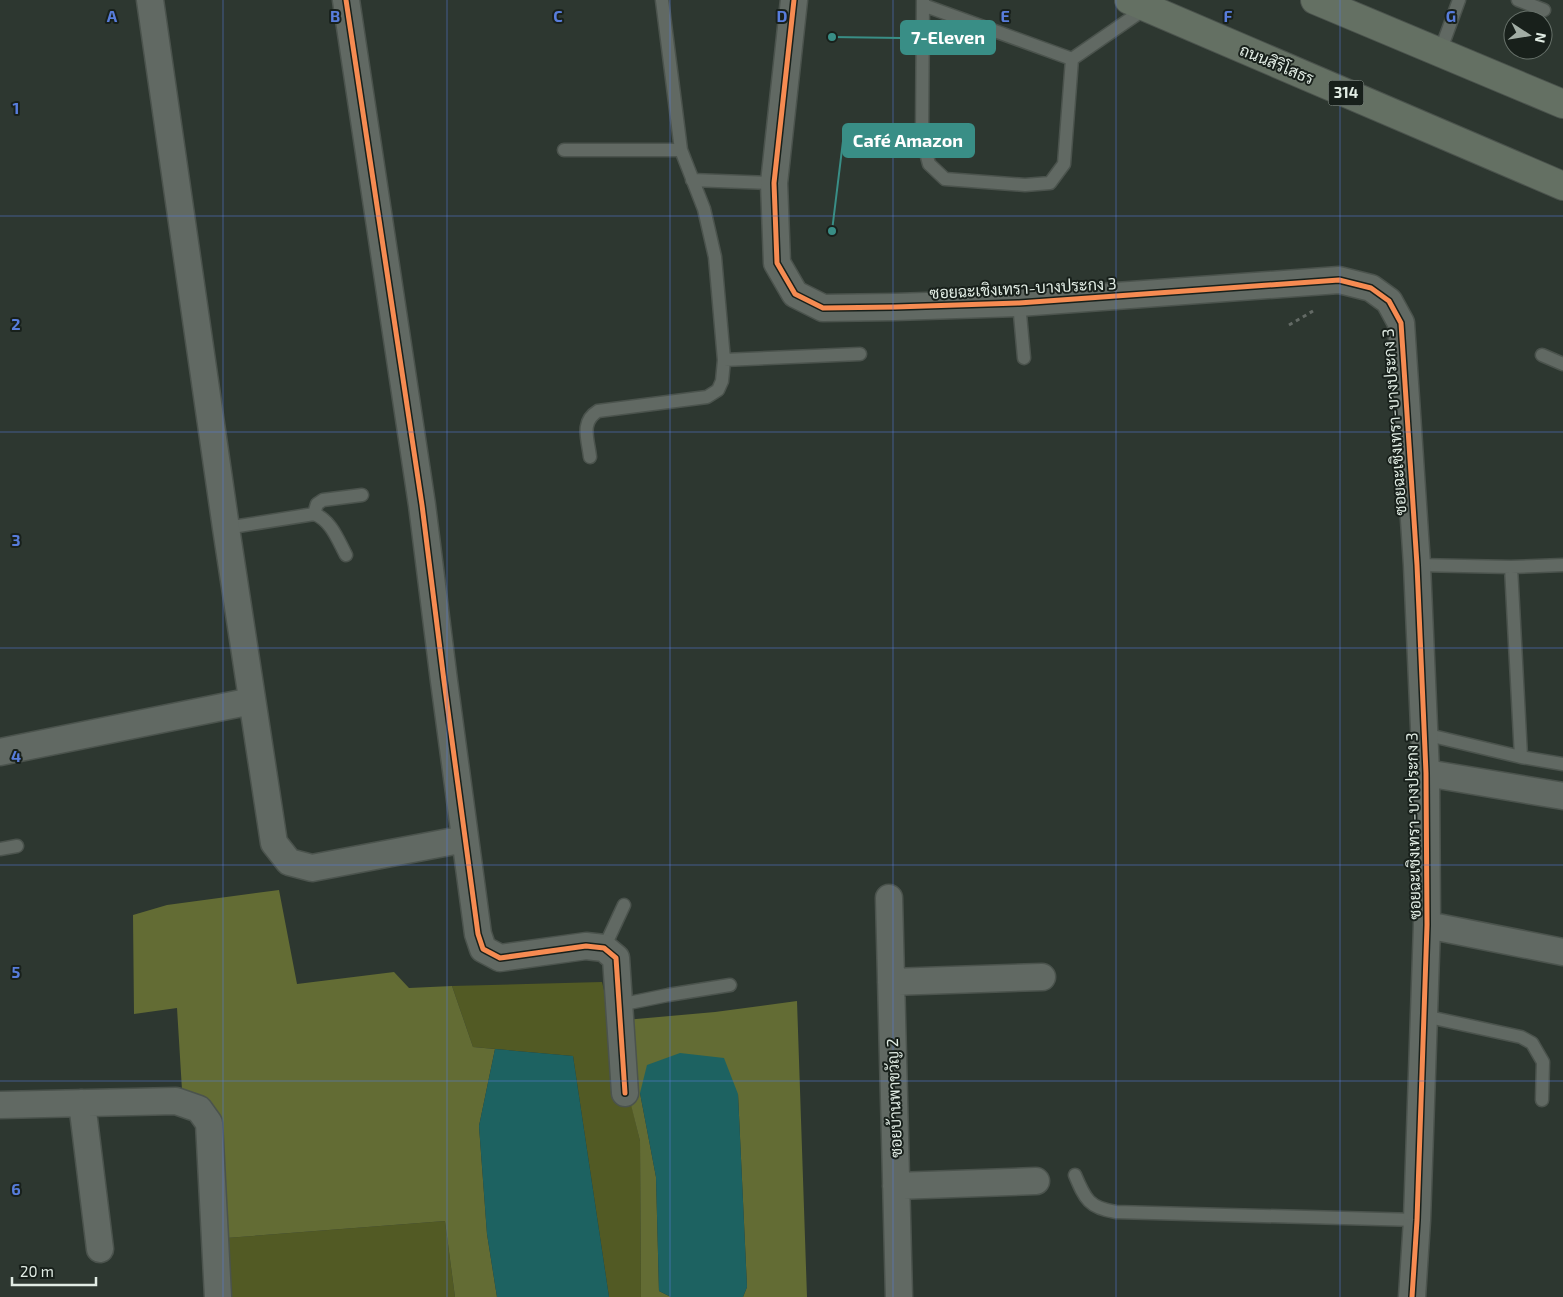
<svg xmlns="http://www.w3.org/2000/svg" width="1563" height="1297" font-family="'Exo 2',Sarabun,sans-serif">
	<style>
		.green { fill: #525a24 }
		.forest { fill: #636c34 }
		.water { fill: #1d6261 }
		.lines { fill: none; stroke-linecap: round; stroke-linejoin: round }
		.lane-casing { stroke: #4b534d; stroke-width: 15 }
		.street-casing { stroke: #4b534d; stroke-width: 29 }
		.highway-casing { stroke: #4b534d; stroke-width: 30 }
		.path { stroke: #636a65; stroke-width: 3; stroke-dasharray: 4 4; stroke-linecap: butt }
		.lane { stroke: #616963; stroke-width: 12 }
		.street { stroke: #616963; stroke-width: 26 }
		.highway { stroke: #647063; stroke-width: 28 }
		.cycleway-casing { stroke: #18201b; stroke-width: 8 }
		.cycleway { stroke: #f68b52; stroke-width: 5 }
		.grid { fill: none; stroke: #587ddc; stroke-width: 1; stroke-opacity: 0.55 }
		.labels { text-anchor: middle; stroke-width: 4; stroke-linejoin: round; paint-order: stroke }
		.shield { fill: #18201b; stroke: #a5afa8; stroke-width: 1 }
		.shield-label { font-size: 15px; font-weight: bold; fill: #e1ece4 }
		.street-label { font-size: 16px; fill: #e1ece4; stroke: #18201b }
		.grid-label { font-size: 16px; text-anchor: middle; font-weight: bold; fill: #587ddc; stroke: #18201b; stroke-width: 4; stroke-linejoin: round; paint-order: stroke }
		.leader { fill: none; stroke: #398e86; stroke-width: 2 }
		.callout-dot { fill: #398e86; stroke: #18201b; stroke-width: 2 }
		.callout { fill: #398e86; stroke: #398e86; stroke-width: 2 }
		.callout-label { font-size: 18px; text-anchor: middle; font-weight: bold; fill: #fff }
	</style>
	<rect width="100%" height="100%" fill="#2d3730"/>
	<!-- green -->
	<path class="green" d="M602 982 640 1141 641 1297H609L573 1056 473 1047 452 986Z
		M445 1221 455 1297H230L226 1238Z"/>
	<!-- forest -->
	<path class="forest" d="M279 890 297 984 394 972 409 988 452 986 473 1047 495 1049 479 1126 487 1234 497 1297H455L445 1221 226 1238 216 1110 182 1090 177 1008 134 1014 133 915 167 905Z
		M797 1001 807 1297H743L747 1287 738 1094 640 1093 656 1177 659 1291 671 1297H641L640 1141 631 1105 625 1020 715 1012Z"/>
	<!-- water -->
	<path class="water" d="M495 1049 573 1056 609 1297H497L487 1234 479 1126Z
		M680 1053 724 1058 738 1094 747 1287 743 1297H671L659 1291 656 1177 640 1093 647 1065Z"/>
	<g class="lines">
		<!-- lane casing -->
		<g class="lane-casing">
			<path id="lane" d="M923 0 922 137 929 164 945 179 1025 185 1050 183 1064 164 1072 59 1146 8
				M1518 0 1544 10
				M923 5 1072 59
				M1440 52 1459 0
				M564 150H681
				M692 180 774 183
				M1019 303 1024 358
				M1542 355 1563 364
				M724 360 860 354
				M590 457C588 439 580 422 598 411L707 397 718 390 722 381 724 360 715 257 704 209 681 150 662 0
				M314 514 317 504 323 500 362 495
				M226 528 314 514C331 520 338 540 346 555
				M1417 565 1511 567 1563 565
				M1511 567 1521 757
				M1424 734 1521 757 1563 764
				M0 849 17 846
				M604 948 624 905
				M619 1005 668 995 730 985
				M1424 1016 1521 1037 1532 1043 1543 1062 1542 1100
				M1075 1175C1085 1199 1089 1208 1116 1212L1417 1220"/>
		</g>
		<!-- street casing -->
		<g class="street-casing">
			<path id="street" d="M150 0 226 528 274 843 289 862 312 868 465 839
				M346 0 422 505 444 681 478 934 483 949 500 958 586 946 604 948 616 958 625 1093
				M794 0 774 183 777 263 795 294 823 308 895 307 1019 303 1339 280 1371 288 1389 301 1401 323 1417 565 1426 773 1427 925 1417 1220 1412 1297
				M0 752 252 701
				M1426 773 1563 796
				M889 898 899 1297
				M1427 925 1563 952
				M891 982 1042 977
				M82 1103 100 1249
				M0 1105 176 1101 199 1109 209 1123 218 1297
				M896 1186 1036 1181"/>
		</g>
		<!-- highway casing -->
		<g class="highway-casing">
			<path id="highway" d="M1129 0 1563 186
				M1315 0 1563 104"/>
		</g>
		<!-- path -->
		<path class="path" d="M1289 325 1313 311"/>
		<!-- lane -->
		<use href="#lane" class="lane"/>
		<!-- street -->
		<use href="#street" class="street"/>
		<!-- highway -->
		<use href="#highway" class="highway"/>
		<!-- cycleway casing -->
		<g class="cycleway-casing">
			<path id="cycleway" d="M346 0 422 505 444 681 478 934 483 949 500 958 586 946 604 948 616 958 625 1093
				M794 0 774 183 777 263 795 294 823 308 895 307 1019 303 1339 280 1371 288 1389 301 1401 323 1417 565 1426 773 1427 925 1417 1220 1412 1297"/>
		</g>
		<!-- cycleway -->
		<use href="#cycleway" class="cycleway"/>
	</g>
	<!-- grid -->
	<path class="grid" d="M223 0V1297M447 0V1297M670 0V1297M893 0V1297M1116 0V1297M1340 0V1297M0 216H1563M0 432H1563M0 648H1563M0 865H1563M0 1081H1563"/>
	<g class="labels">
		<!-- shield labels -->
		<rect class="shield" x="1328.5" y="80.5" width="35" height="25" rx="4"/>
		<g class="shield-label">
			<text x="1346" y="98">314</text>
		</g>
		<!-- street labels -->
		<g class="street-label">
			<text transform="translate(1277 64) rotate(23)" y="6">ถนนสิริโสธร</text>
			<text transform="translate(1023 288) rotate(-3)" y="6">ซอยฉะเชิงเทรา-บางประกง 3</text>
			<text transform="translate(1394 422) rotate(-94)" y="6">ซอยฉะเชิงเทรา-บางประกง 3</text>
			<text transform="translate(1413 826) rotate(-91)" y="6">ซอยฉะเชิงเทรา-บางประกง 3</text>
			<text transform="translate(894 1098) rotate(-92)" y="6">ซอยบ้านพาขวัญ 2</text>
		</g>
	</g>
	<g class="grid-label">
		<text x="112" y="22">A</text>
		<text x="335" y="22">B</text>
		<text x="558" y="22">C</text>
		<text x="782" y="22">D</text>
		<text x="1005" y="22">E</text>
		<text x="1228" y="22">F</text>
		<text x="1451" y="22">G</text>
		<text x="16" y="114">1</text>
		<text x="16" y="330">2</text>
		<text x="16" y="546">3</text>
		<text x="16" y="762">4</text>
		<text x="16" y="978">5</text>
		<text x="16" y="1195">6</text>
	</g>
	<!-- callouts -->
	<path class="leader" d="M832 37L901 38M832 231L843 141"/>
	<g class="callout-dot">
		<circle cx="832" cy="37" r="5"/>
		<circle cx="832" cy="231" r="5"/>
	</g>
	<g class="callout">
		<rect x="901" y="21" width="94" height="33" rx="5"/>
		<rect x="843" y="124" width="131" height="33" rx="5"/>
	</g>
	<g class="callout-label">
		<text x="948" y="44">7-Eleven</text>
		<text x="908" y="147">Café Amazon</text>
	</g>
	<!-- north arrow -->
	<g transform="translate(1528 35) rotate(102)"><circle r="24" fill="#18201b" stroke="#68726b"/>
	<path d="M0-4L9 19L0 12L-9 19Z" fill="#a2ada5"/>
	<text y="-8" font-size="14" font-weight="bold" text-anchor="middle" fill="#e1ece4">N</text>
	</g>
	<!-- scale -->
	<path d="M12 1277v8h84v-8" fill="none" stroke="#e1ece4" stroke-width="2.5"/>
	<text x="20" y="1277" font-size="15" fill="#e1ece4" stroke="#18201b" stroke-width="4" paint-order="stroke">20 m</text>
</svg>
